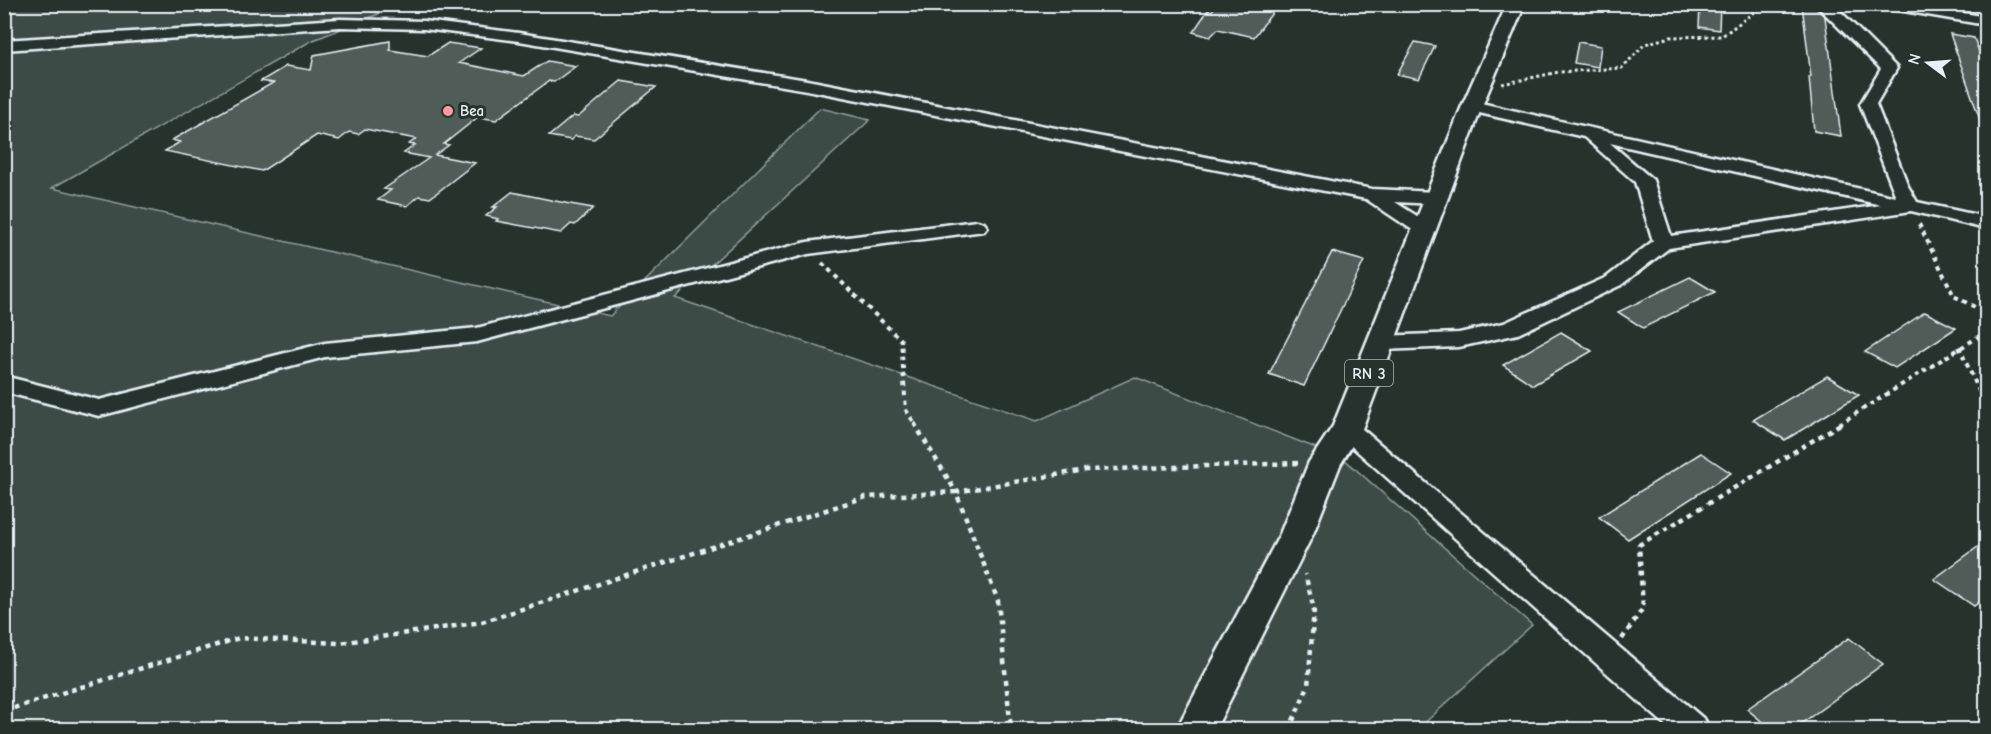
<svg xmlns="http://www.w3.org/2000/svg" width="1991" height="734" font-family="'Comic Neue',sans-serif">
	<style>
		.green { fill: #3e4b47; stroke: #939ea0; stroke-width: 1.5 }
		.building { fill: #505c59; stroke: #e8f1f8; stroke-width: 1.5 }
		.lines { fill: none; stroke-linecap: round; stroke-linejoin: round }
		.minor-casing { stroke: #e8f1f8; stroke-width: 5 }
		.major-casing { stroke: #e8f1f8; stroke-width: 5 }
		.path-far2 { stroke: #e8f1f8; stroke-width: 3; stroke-dasharray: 3 3; stroke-linecap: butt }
		.path-far1 { stroke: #e8f1f8; stroke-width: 4; stroke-dasharray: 4.5 4.5; stroke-linecap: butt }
		.path { stroke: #e8f1f8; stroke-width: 4.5; stroke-dasharray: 5 5; stroke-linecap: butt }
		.minor { fill: #26332d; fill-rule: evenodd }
		.major { fill: #26332d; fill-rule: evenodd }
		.poi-dot { fill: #ff9aa2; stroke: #26332d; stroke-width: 2 }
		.labels { text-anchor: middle; stroke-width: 6; stroke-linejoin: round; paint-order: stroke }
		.far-poi-label { font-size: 15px; font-weight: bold; fill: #e8f1f8; stroke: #26332d; text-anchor: start }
		.shield { fill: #26332d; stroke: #aeb8bb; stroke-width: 1.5 }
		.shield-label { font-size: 16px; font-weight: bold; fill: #e8f1f8 }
	</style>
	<rect width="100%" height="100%" fill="#26332d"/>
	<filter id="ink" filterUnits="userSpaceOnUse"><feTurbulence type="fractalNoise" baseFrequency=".0167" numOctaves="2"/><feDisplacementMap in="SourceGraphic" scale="12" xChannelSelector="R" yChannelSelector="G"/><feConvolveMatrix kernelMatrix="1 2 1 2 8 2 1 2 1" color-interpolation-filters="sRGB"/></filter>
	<g filter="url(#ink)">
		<!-- green -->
		<path class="green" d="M318 4 381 13 311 41 52 188 610 316 820 108 870 120 675 298 1037 421 1135 377 1344 459 1532 625 1418 729 5 730 4 8 13 5Z"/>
		<!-- building -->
		<path class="building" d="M1216 4H1279L1254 37 1218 29 1210 37 1193 32 1208 10 1212 11Z
			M1700 4H1720L1719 30 1699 27Z
			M1802 5 1815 7 1825 17 1841 136 1814 131 1809 77H1811Z
			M1950 34 1974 38 1986 71V130L1984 131Z
			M390 41V50L428 56 448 43 481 48 459 63 524 76 547 61 576 66 554 82 549 81 496 120 478 117 444 144 449 145 435 155 475 163 430 198 419 196 407 206 378 200 391 190 384 189 429 158 404 153 415 145 409 144 416 139 365 129 358 134 349 132 339 140 317 135 262 171 165 151 180 142 172 140 273 83 261 81 286 66 311 70 314 55Z
			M1415 42 1435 46 1419 79 1397 74Z
			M1578 42 1601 46 1598 67 1574 63Z
			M621 81 656 87 594 139 575 136 571 140 549 136 573 116 578 117Z
			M512 192 570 204 593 208 575 225 571 224 561 233 496 221 498 219 486 216 497 207H493Z
			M1332 252 1364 261 1304 386 1269 374Z
			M1690 277 1715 292 1643 328 1618 312Z
			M1925 312 1956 328 1895 368 1865 352Z
			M1561 332 1592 351 1533 385 1503 365Z
			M1827 376 1859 395 1785 440 1753 420Z
			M1701 453 1731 473 1628 539 1599 517Z
			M1986 541V597L1974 606 1934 579Z
			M1849 638 1883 664 1794 729H1771L1747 709Z"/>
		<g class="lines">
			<!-- minor casing -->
			<g class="minor-casing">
				<path id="minor" d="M1815 4H1832L1836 7 1897 68 1876 104 1908 186 1917 202 1986 217V229L1911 211 1669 248 1621 285 1518 334 1459 347 1380 350 1372 348 1369 343 1372 338 1380 336 1459 333 1504 323 1607 277 1653 241 1635 182 1584 137 1466 110 1464 106 1466 102 1472 101 1896 197 1860 104 1881 69ZM1610 143 1881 205 1671 236 1653 180Z
					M1879 4H1914L1986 17V25L1886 8Z
					M340 19 424 21 519 33 807 80 1372 189 1436 192 1443 194 1445 198 1443 202 1436 204 1395 202 1431 225 1434 229 1431 233H1417L1366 199 807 90 519 41 424 29 340 27 4 50V40Z
					M977 221 984 223 987 227 984 231 808 254 477 342 325 357 99 416 4 392V376L99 400 325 343 477 328 807 242Z
					M1347 420 1355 423 1705 720 1709 730H1671L1339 435 1335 429 1339 423Z"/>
			</g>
			<!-- major casing -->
			<g class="major-casing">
				<path id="major" d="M1507 4H1525L1482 106 1362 429 1340 465 1313 534 1215 730H1176L1280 534 1309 462 1333 426 1462 106Z"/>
			</g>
			<!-- path-far2 -->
			<path class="path-far2" d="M1502 84 1559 72 1622 68 1645 44 1670 37 1722 36 1765 4"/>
			<!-- path-far1 -->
			<path class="path-far1" d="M1919 224 1954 296 1986 313
				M822 263 901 340 906 410 915 424
				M1959 347 1986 406
				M1839 424 1986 332"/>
			<!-- path -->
			<path class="path" d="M914 423 956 492 1085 470 1298 463
				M1622 639 1643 608 1639 545 1842 423
				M4 711 239 638 340 643 482 622 866 497 956 492 998 601 1011 730
				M1289 730 1308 686 1314 609 1305 574"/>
			<!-- minor -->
			<use href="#minor" class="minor"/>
			<!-- major -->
			<use href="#major" class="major"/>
		</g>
	</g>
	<!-- markers -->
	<circle class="poi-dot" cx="448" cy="111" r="6"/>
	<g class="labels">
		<!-- far-poi labels -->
		<g class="far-poi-label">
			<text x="460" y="116">Bea</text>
		</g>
		<!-- shield labels -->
		<rect class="shield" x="1345" y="360" width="48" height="26" rx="4.5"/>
		<g class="shield-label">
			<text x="1369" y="379">RN 3</text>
		</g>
	</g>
	<!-- margin -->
	<rect width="1991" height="734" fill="none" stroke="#26332d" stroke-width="24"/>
	<rect x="12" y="12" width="1967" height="710" fill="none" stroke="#e8f1f8" stroke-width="2" filter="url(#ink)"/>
	<!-- north arrow -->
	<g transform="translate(1928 63) rotate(286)" stroke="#26332d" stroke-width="4.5" paint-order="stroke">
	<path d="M0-4.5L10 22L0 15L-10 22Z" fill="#e8f1f8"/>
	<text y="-9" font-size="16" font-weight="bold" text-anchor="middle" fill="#e8f1f8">N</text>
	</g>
</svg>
